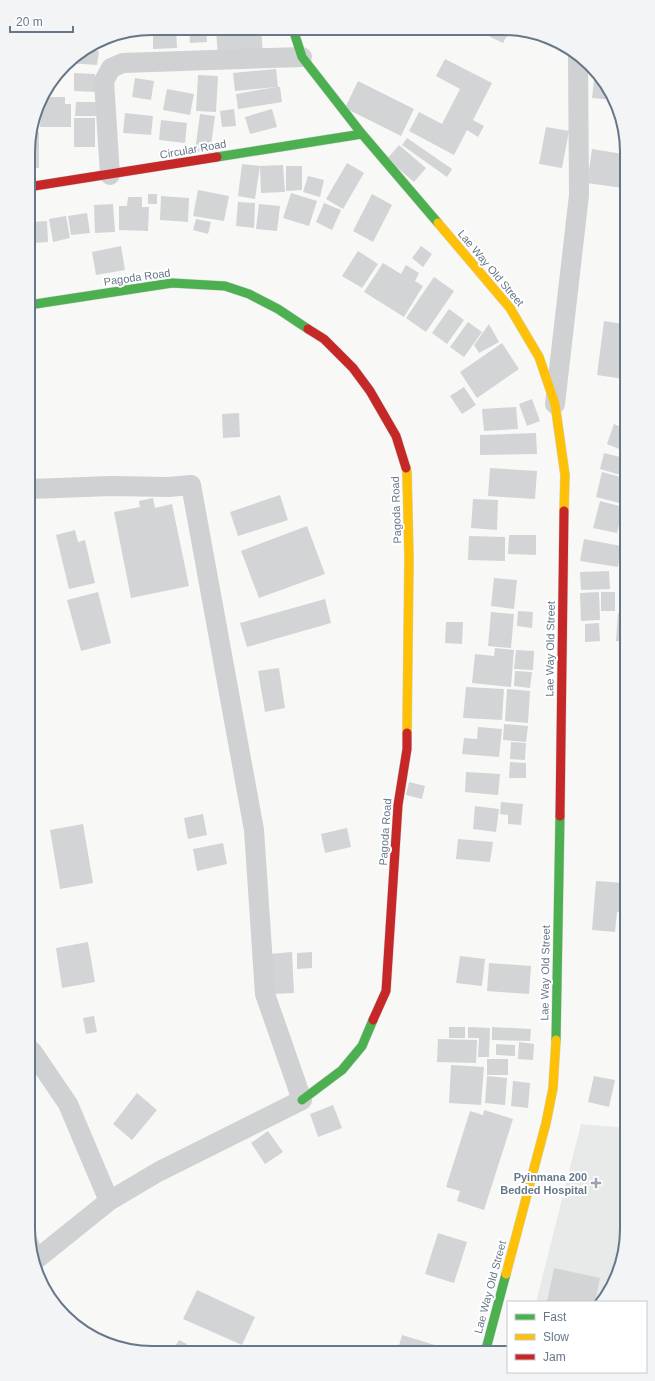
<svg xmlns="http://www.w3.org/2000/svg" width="655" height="1381" font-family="Helvetica,sans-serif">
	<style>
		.built { fill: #e8e9e9 }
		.building { fill: #d3d4d5 }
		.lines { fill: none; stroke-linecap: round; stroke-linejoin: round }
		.fast-casing { stroke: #d3d5d6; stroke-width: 10 }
		.slow-casing { stroke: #d3d5d6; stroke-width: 10 }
		.jam-casing { stroke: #d3d5d6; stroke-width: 10 }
		.street { stroke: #d0d1d2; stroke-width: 20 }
		.fast { stroke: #4caf50; stroke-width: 9 }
		.slow { stroke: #ffc107; stroke-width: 9 }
		.jam { stroke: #c62828; stroke-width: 9 }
		.poi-dot { fill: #99a4b0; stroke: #fff; stroke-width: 1.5 }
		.labels { text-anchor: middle; stroke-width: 4; stroke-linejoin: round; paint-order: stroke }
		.street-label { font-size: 11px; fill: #667789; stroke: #fff }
		.poi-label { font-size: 11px; font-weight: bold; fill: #667789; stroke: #fff; text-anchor: end }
		.rim { fill: none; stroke: #667789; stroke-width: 2 }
	</style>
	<rect width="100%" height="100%" fill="#f8f8f7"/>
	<!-- built -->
	<path class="built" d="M581 1124 626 1128 627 1237 617 1277 602 1302H536Z"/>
	<!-- building -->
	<path class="building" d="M153 28H176L177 48 153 49Z
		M189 28H206L207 42 190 43Z
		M232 28 261 29 263 54 218 57 216 30Z
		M476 30H510L503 43Z
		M85 50 99 51 97 65 68 63 70 59Z
		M445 59 492 83 473 120 484 126 478 137 467 130 454 155 409 131 419 112 442 124 460 89 436 76Z
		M276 69 278 87H280L282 102 238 109 236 94 276 87 235 91 233 73Z
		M595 71 606 83 614 100 592 98Z
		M74 73 95 74V92L74 91Z
		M198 75 218 76 216 112 196 111Z
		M135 78 154 81 151 100 132 97Z
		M358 81 414 109 401 136 345 108Z
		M50 85 51 95H42L44 92Z
		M167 89 194 94 190 115 163 110Z
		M41 97H65V104H71V127H40Z
		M76 102H100V116H75Z
		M234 109 236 126 222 127 220 111Z
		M272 109 277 127 250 134 245 117Z
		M125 113 153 116 151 135 123 133Z
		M200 114 215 116 210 153 195 151Z
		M74 118H95V147H74Z
		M161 120 187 123 185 143 159 140Z
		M546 127 569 131 562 168 539 164Z
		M31 132H39V168H28V144Z
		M407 138 452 169 447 177 402 145Z
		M399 145 426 168 414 182 387 159Z
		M592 149 623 154V188L587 183Z
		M347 163 364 173 343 209 326 199Z
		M242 164 260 166 255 199 238 196Z
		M283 165 285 192 261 193 260 166Z
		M286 166H302V190L286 191Z
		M308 176 324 180 320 197 303 192Z
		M198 190 229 196 224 221 193 216Z
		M291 193 317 201 309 226 283 218Z
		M148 194H157V204H148Z
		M372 194 392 205 373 242 353 231Z
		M161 196 189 198 188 222 160 220Z
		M128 197H142V207H149L148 231 119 230V206H127Z
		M238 202 255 203 254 228 236 226Z
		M324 203 341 210 332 230 316 222Z
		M113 204 115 232 95 233 94 205Z
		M259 204 280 206 277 231 256 229Z
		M87 213 90 233 71 235 68 216Z
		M66 216 70 238 53 242 49 219Z
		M196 219 211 222 208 234 193 230Z
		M47 221 48 242 34 243 32 222Z
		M121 246 125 270 96 275 92 252Z
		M421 246 432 254 423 267 412 258Z
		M358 251 378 264 362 288 342 276Z
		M383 263 401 274 406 265 419 273 415 281 423 286 404 317 364 292Z
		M434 277 454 291 426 332 406 318Z
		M449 309 464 320 447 344 432 333Z
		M604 321 623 324 624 379 597 375Z
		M468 322 482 332 464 357 450 347Z
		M489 324 499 342 479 353 474 345Z
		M502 343 519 369 477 398 460 372Z
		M464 387 476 405 462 414 450 396Z
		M532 399 540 421 527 426 519 404Z
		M516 407 518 429 484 431 482 409Z
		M239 413 240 437 223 438 222 414Z
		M614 424 624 428V451L607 444Z
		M536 433 537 454 480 455V435Z
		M604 453 624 458V476L600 469Z
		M490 468 537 471 535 499 488 496Z
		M602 472 624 478 623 504 596 497Z
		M280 495 288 520 238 536 230 512Z
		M153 498 155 508 172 504 189 586 131 598 114 512 140 507 139 501Z
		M473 499 498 500 497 530 471 528Z
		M600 501 623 507 617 533 593 528Z
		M623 514H624V535L619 534Z
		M307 526 325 574 259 598 241 551Z
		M75 530 78 542 85 540 95 583 69 589 56 535Z
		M509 535H536V555L508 554Z
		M469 536 505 537V561L468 560Z
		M584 539 621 546 618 567 580 561Z
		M609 571 610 589 581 590 580 572Z
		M494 578 517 580 514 609 491 606Z
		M98 592 111 643 81 651 67 600Z
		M599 592 600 620 581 621 580 593Z
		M601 592H615V611H601Z
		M325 599 331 623 247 647 240 623Z
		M518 611 533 612 532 628 517 626Z
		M491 612 514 614 511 648 488 646Z
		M618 613H624L625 642 616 641Z
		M446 622H463L462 644 445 643Z
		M599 623 600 641 585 642V624Z
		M495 648 514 650 511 687 472 683 475 654 494 656Z
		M516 650 534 651 533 670 514 669Z
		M279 668 285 708 265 712 258 671Z
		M515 671 532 672 530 688 514 686Z
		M466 687 504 689 502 720 463 718Z
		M507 689 530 691 528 723 505 721Z
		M504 724 528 726 526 742 503 740Z
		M478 727 502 729 499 757 462 754 464 738 477 739Z
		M511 742 526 743 525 760 510 759Z
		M510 762 526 763V778H509Z
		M466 772 500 774 498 795 465 792Z
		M409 782 425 786 422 799 406 795Z
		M501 802 523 804 521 825 508 824V815L500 814Z
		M475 806 499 809 496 832 473 829Z
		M203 814 207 835 188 839 184 818Z
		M83 824 93 883 60 889 50 830Z
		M347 828 351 847 325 853 321 834Z
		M458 839 493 842 490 862 456 859Z
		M223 843 227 864 197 871 193 849Z
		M596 881 625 883 626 913 617 912 615 932 592 930Z
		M88 942 95 982 62 988 56 948Z
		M292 952 294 993 272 994 270 954Z
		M312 952V968L297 969V953Z
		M460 956 485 959 482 986 456 983Z
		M489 963 531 966 529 994 487 991Z
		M94 1016 97 1032 86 1034 83 1018Z
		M449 1027H465V1038H449Z
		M468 1027 490 1028 489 1057H478L479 1038H468Z
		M492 1027 531 1029 530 1041 492 1040Z
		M438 1039 477 1040 476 1063 437 1062Z
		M519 1042 534 1044 533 1060 518 1059Z
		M496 1044 515 1045V1056L496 1055Z
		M487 1059H508V1075H487Z
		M451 1065 484 1067 481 1105 449 1103Z
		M487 1076 507 1078 505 1105 485 1103Z
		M594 1076 615 1080 609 1107 588 1102Z
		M513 1081 530 1083 528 1108 511 1106Z
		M137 1093 157 1110 132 1140 113 1124Z
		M333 1105 342 1128 318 1137 310 1114Z
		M484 1110 513 1119 484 1210 457 1201 460 1191 446 1187 470 1111 483 1115Z
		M268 1131 283 1152 265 1164 251 1143Z
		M34 1230 40 1245 32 1248V1231Z
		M438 1233 467 1242 454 1283 425 1274Z
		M554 1268 600 1278 595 1302H547Z
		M197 1290 255 1317 242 1345 183 1319Z
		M402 1335 448 1349H398Z
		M179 1340 187 1344 183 1350H173Z"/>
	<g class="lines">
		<!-- fast casing -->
		<g class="fast-casing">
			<path id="fast" d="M293 29 302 57 362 134 438 223
				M217 157 362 134
				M29 305 172 283 225 286 249 294 278 309 308 329
				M556 1040 560 816
				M302 1100 342 1070 362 1046 373 1020
				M486 1349 506 1274"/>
		</g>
		<!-- slow casing -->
		<g class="slow-casing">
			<path id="slow" d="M438 223 510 308 539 357 555 404 565 475 564 511
				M406 468 407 472 409 558 407 733
				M506 1274 546 1123 553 1088 556 1040"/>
		</g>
		<!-- jam casing -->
		<g class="jam-casing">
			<path id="jam" d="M28 187 217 157
				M308 329 324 339 353 368 370 391 396 436 406 468
				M560 816 564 511
				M373 1020 386 991 398 805 407 749V733"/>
		</g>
		<!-- street -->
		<path class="street" d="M110 175 104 81 111 68 123 63 302 57
			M555 404 579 195 578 55
			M30 489 111 486 168 487 191 485 254 830 265 994 302 1100 158 1172 109 1201 33 1262
			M32 1051 68 1104 109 1201"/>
		<!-- fast -->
		<use href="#fast" class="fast"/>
		<!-- slow -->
		<use href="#slow" class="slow"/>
		<!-- jam -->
		<use href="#jam" class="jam"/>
	</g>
	<!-- markers -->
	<path class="poi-dot" d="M594 1177h4v4h4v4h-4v4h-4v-4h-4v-4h4z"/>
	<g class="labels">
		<!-- street labels -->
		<g class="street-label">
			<text transform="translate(193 149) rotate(-10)" y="4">Circular Road</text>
			<text transform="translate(491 268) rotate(50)" y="4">Lae Way Old Street</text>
			<text transform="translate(137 277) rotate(-8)" y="4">Pagoda Road</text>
			<text transform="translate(396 510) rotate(-92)" y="4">Pagoda Road</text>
			<text transform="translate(550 649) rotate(-89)" y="4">Lae Way Old Street</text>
			<text transform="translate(385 832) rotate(-86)" y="4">Pagoda Road</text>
			<text transform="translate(545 973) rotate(-89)" y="4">Lae Way Old Street</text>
			<text transform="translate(490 1287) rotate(-75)" y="4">Lae Way Old Street</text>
		</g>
		<!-- poi labels -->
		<g class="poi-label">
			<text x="587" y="1181">Pyinmana 200<tspan x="587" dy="13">Bedded Hospital</tspan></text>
		</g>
	</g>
	<!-- crop -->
	<path d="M0 0H655V1381H0ZM152 35H503A117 117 0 0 1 620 152V1229A117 117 0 0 1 503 1346H152A117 117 0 0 1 35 1229V152A117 117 0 0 1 152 35Z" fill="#f3f4f6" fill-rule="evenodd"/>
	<path class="rim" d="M152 35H503A117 117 0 0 1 620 152V1229A117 117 0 0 1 503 1346H152A117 117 0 0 1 35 1229V152A117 117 0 0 1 152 35Z"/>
	<!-- legend -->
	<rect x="507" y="1301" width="140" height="72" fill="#ffffff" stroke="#c2c9d0"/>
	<rect x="515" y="1314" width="20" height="6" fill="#4caf50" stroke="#c2c9d0"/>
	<text x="543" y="1321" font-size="12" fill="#667789">Fast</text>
	<rect x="515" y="1334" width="20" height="6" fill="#ffc107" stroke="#c2c9d0"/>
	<text x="543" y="1341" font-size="12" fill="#667789">Slow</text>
	<rect x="515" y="1354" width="20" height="6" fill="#c62828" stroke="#c2c9d0"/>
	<text x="543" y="1361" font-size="12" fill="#667789">Jam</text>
	<!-- scale -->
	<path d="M10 26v6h63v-6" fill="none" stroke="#667789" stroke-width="2"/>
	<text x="16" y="26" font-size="12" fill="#667789" stroke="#ffffff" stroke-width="3" paint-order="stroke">20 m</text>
</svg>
